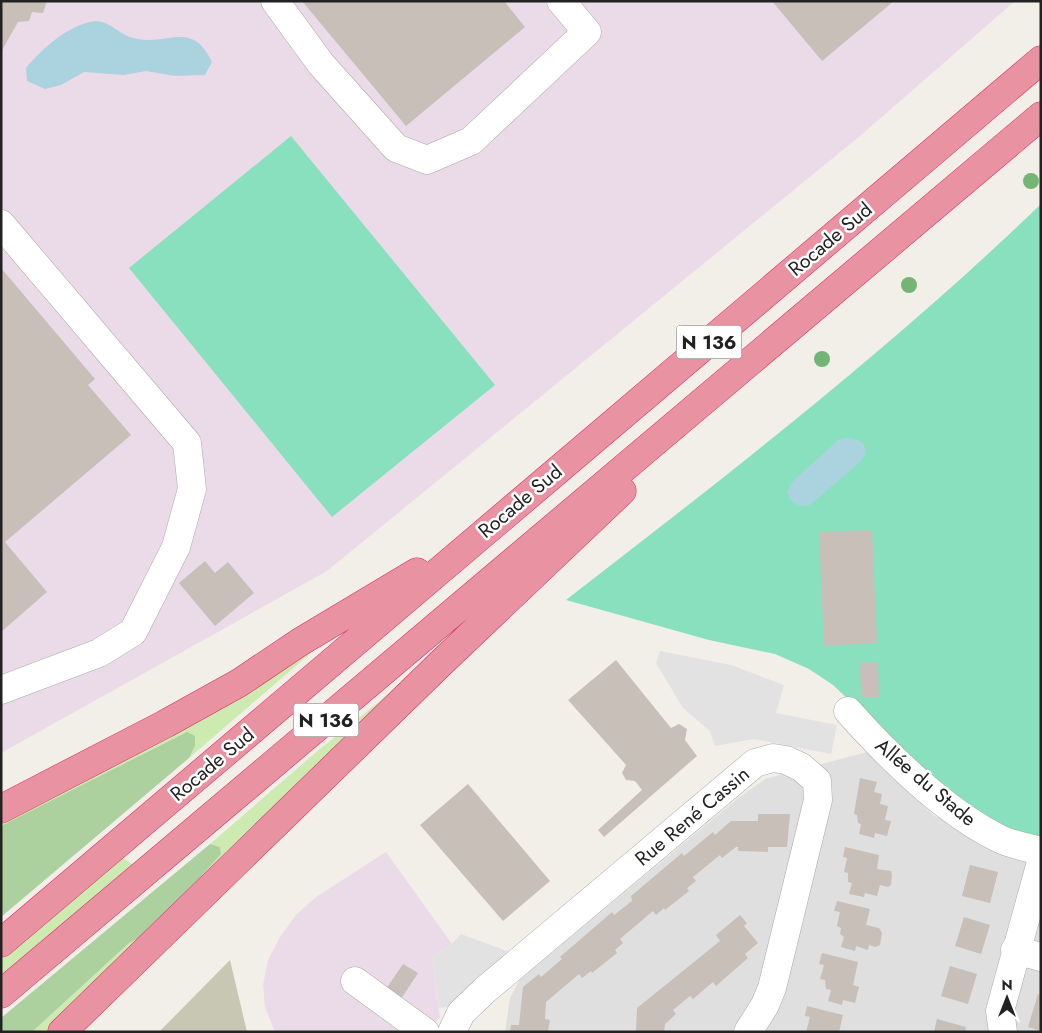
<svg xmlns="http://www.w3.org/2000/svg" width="1042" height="1033" font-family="Jost,sans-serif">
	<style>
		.residential { fill: #e0dfdf }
		.industrial { fill: #ebdbe8 }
		.construction { fill: #c7c7b4 }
		.grass { fill: #cdebb0 }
		.forest { fill: #add19e }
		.pitch { fill: #88e0be }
		.parking { fill: #e2e2e2 }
		.water { fill: #aad3df }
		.building { fill: #c7bfb8 }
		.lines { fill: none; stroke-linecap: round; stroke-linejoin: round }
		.minor-casing { stroke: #a9a9a9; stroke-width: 29 }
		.highway-casing { stroke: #dc2a67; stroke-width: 29 }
		.minor { stroke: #fff; stroke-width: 28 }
		.highway { stroke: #e892a2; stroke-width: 28 }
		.tree { fill: #74b475 }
		.labels { text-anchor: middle; stroke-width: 5; stroke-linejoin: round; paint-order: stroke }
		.shield { fill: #fff; stroke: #646464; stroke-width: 1 }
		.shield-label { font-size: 19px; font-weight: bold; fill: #222 }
		.street-label { font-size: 20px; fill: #222; stroke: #fff }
	</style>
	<rect width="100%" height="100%" fill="#f2efe9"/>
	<!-- residential -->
	<path class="residential" d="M867 752 934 816 1041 852V1032H505L510 998 520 979 737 799 765 779Z"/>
	<!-- industrial -->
	<path class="industrial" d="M1 1H1015L860 136 327 571 1 753Z
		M386 852 452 944 432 958 440 1018 423 1032H275L265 1007 263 985 268 960 280 937 296 915 316 897Z"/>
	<!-- construction -->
	<path class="construction" d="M230 960 247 1032H159Z"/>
	<!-- grass -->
	<path class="grass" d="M332 635 189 758 195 746 1 826V816Z
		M405 681 408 684 49 1032H32L129 943 150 933 221 854 220 847 210 844 315 753Z
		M122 857 133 865 1 975V960Z"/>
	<!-- forest -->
	<path class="forest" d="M187 732 195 736V746L189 758 1 917V826Z
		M210 844 220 847 221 854 150 933 129 943 32 1032H1V1018Z"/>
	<!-- pitch -->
	<path class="pitch" d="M291 136 495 385 332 517 129 268Z
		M1041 204V840L1000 828 951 796 833 685 809 669 775 654 709 640 566 600C729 474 893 347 1041 204Z"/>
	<!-- parking -->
	<path class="parking" d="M660 651 731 665 784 685 776 713 837 725 831 754 754 739 715 746 710 731 683 708 656 663Z
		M461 934 507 951 501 966 454 1006 439 1008 432 958 452 944Z"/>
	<!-- water -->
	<path class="water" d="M95 21C109 21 117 32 130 37 165 49 191 17 212 62L205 75 175 76 146 71 124 75 84 72 61 85 45 89 27 81 26 68C43 48 68 25 95 21Z
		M845 438C859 437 872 446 862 460L810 505C799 508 790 504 787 492L793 481 838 440Z"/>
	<!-- building -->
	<path class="building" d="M1 1H47L43 13 32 12 29 21 18 22 1 52Z
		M302 1H504L525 27 406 126Z
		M772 1H894L822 61Z
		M1 268 95 379 88 385 131 435 5 542 47 592 1 632Z
		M872 530 877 643 824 646 819 532Z
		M205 561 215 573 228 562 254 593 215 626 179 583Z
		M616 660 671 728 679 724 687 729 685 740 697 756 604 837 598 830 642 790 635 781 626 780 622 773 626 765 568 700Z
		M878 662 879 697H861L860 663Z
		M860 778 877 782 874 792 882 794 880 804 888 806 885 820 891 821 887 836 875 833 874 838 859 834 861 824 858 823 857 815 854 814Z
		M468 784 550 881 503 921 420 825Z
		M758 814H790L787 847H768V852L738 851V847H736L722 858 720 855 693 877 696 881 687 888 689 891 665 910 664 908 656 915 653 911 620 939 623 943 615 950 617 953 592 973 591 971 582 978 579 974 546 1002 545 1019 550 1020 548 1032H510L511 1025H519L523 987 539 974 541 977 562 959 560 957 612 912 614 915 632 901 631 896 682 853 684 856 713 832 715 835 731 821H758Z
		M845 847 879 855 877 869 891 871 892 874 891 885 888 887 880 885 877 896 865 893 864 897 849 894 852 883 848 882V873L844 872 847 858 843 857Z
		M970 865 998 872 990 903 962 896Z
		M837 901 870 909 866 925 879 928 882 933 880 945 875 947 869 945 868 950 856 946 855 951 841 947 844 937 840 934 841 928 837 926 840 912 834 911Z
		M740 915 747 923 744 926 758 943 745 954 748 958 716 986 713 982 693 999 690 996 673 1010 676 1014 665 1024 664 1032H636L637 1008 720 941 716 935Z
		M964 917 990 925 981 954 955 946Z
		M822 953 858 962 853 985 859 987 855 1003 843 1000 842 1005 828 1001 831 990 826 989 825 980 820 979 824 965 819 964Z
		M403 964 418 973 401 999 386 989Z
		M950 966 977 974 968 1004 941 996Z
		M1038 994 1041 995V1031L1028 1027Z
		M807 1006 843 1015 839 1032H806L810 1017 805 1016Z
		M937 1019 966 1027 965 1032H934Z"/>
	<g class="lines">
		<!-- minor casing -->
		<g class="minor-casing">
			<path id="minor" d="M275 1 321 64 396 148 427 160 471 141 587 32 561 1
				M1 224 187 443 192 489 176 547 133 632 99 653 1 690
				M848 711C888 756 946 813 1000 839 1013 845 1028 848 1041 851
				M1015 950 1041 957
				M355 981 425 1032
				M452 1032 461 1013 485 990 755 763 773 758 786 760 801 767 817 781 818 800 772 988 765 1005 748 1032
				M1003 1032 1000 1011 1041 862"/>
		</g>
		<!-- highway casing -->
		<g class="highway-casing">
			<path id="highway" d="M1 809 165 724 239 683 300 642 417 572
				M1 943 1041 60
				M1 994 1041 116
				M62 1032 441 663 622 491"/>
		</g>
		<!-- minor -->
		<use href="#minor" class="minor"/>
		<!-- highway -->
		<use href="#highway" class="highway"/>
	</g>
	<!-- trees -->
	<g class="tree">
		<circle cx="1031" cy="181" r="8"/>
		<circle cx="909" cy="285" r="8"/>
		<circle cx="822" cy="359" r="8"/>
	</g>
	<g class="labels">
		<!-- shield labels -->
		<g class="shield">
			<rect x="676.5" y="325.5" width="65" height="33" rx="4"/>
			<rect x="293.5" y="703.5" width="65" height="33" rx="4"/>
		</g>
		<g class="shield-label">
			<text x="709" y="349">N 136</text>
			<text x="326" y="727">N 136</text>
		</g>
		<!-- street labels -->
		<g class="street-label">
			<text transform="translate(830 239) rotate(-40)" y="7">Rocade Sud</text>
			<text transform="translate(520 501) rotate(-40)" y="7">Rocade Sud</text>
			<text transform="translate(212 764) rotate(-40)" y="7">Rocade Sud</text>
			<text transform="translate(926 782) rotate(40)" y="7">Allée du Stade</text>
			<text transform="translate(692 816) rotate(-40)" y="7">Rue René Cassin</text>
		</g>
	</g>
	<!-- border -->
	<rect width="1042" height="1033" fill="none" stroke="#222222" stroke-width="5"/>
	<!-- north arrow -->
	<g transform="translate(1007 998)" stroke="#ffffff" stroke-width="4" paint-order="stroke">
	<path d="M0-4L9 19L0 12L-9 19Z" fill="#222222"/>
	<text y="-8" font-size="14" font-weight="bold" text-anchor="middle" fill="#222222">N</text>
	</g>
</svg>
